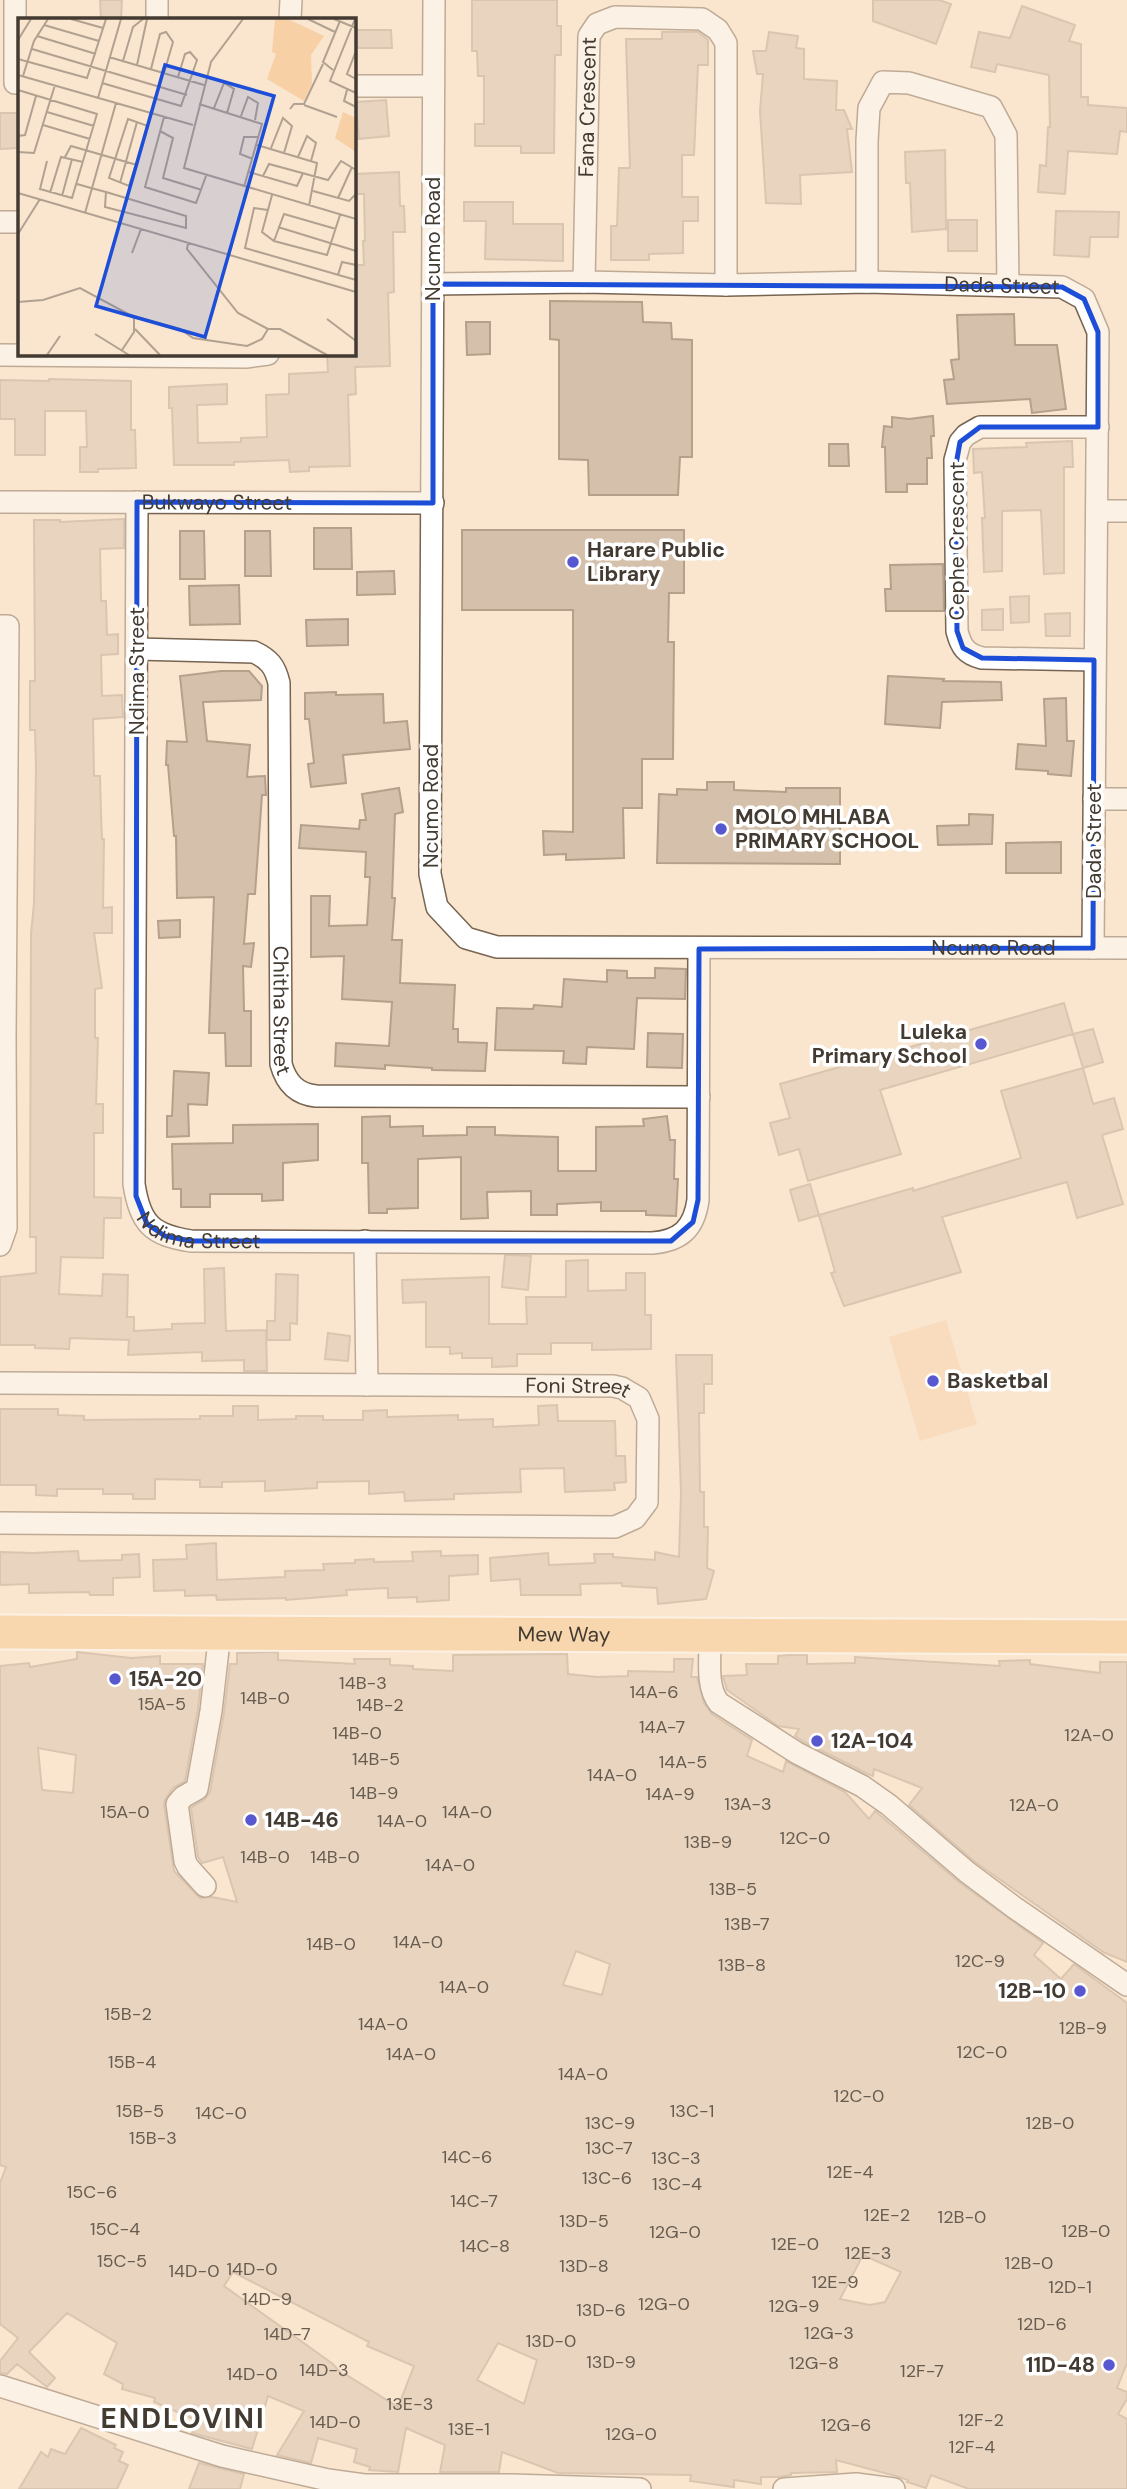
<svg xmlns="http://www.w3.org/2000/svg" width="1127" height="2489" font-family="'DM Sans',sans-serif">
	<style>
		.green { fill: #f8d0a6 }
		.building { fill: #d4c0ab; stroke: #b4a08b; stroke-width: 2; fill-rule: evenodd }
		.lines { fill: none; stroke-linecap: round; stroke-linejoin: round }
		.minor-casing { stroke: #776451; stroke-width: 24 }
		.primary-casing { stroke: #fff; stroke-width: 37 }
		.minor { stroke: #fff; stroke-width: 21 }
		.primary { stroke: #f6c585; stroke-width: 33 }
		.marked { fill: none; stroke: #1d4ed8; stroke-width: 5; stroke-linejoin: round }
		.poi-dot { fill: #5758cf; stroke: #fff; stroke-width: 2.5 }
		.labels { text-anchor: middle; stroke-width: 7; stroke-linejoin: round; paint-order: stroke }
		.number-label { font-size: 18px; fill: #675c50 }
		.street-label { font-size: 21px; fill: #433b32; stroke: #fff }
		.poi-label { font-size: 21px; font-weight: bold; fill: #433b32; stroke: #fff; text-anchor: start }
		.district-label { font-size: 28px; font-weight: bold; letter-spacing: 2px; fill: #433b32; stroke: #fff }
		.inset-road { fill: none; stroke: #b1a190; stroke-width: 2 }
		.view { fill: #1d4ed8; fill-opacity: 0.15; stroke: #1d4ed8; stroke-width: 3.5 }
		.inset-edge { fill: none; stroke: #433b32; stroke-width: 3.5 }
	</style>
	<rect width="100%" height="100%" fill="#fae5cf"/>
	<!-- green -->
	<path class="green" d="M946 1320 977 1424 920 1441 889 1337Z"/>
	<!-- building -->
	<path class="building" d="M100 0H122L121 19H101Z
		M472 0H557V26H561V55H555L554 153H521V146H475V124H484V76H478L477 51H472Z
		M873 0H939L951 4 936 44 873 21Z
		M1022 6 1075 25 1069 41 1081 44V97H1088V105L1127 108V132L1120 131 1117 154 1068 151 1065 194 1038 192 1040 165 1046 166 1048 127H1050L1049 75 997 64 995 72 971 67 979 32 1010 38Z
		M354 30H391L392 48H358L354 39Z
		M662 32H698L708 40V65H698L694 155H682V197H698V221H683V253L649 254V260H611V226H617L619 168H630L626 39H662Z
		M769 32 798 36 796 48 804 49V79L837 81 836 110H844L852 129H847L852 172 800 175 801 204 766 203 760 111 763 74H757L753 51H766Z
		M386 100 389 136 359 139 356 102Z
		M0 113H19V148L0 149Z
		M945 150 946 229 912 232 910 183H906L905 152Z
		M399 172 400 206H404L405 232H393L394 292 388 293 390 366 355 367 356 394 348 395 350 466 309 467V471L290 472 289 460 234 462V465H174L172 408H169V387L227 384V404L197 405 198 443 241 442V438L267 437 266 395 289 394V374L328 372 327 354H354V265H364L363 241H365L364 194H354V174Z
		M464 202H513V224H563V261L485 259 486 221H464Z
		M1056 211 1119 212 1118 237H1090L1089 257 1054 255Z
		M948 220H977V251H948Z
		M550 301 642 302 643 322 671 323 672 339 692 340V457H680L678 495H589L588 460 559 459V340L550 339Z
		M1014 314 1015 345H1057L1066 409 1032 413 1030 399 947 404 944 380 954 379 951 360 959 359 957 315Z
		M466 322H490V354L467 355Z
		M49 379 131 381V430H135L136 468 98 469V472H80V447H87L86 411H45V455H15V419H0V380L49 381Z
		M933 416 934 436H931L932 458H927V484H907V492H886L885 447H882L884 426 892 427V417L909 419Z
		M1072 441 1073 467H1064V573L1044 574 1041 510 1002 511V571L984 572 982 518H985L982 472 974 473 973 449 1027 447 1026 443Z
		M829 444H848L849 466H829Z
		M124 519V548L100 549 101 601H106L107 635 118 634V654L101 655 102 696 122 695 123 717 93 719 94 776H100L101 813 102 839H104L103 908 112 907V933H94L102 988 95 989V1038H98L96 1104H103V1133H94V1197L121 1198V1218H104L103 1258 61 1257 59 1294 102 1296 103 1274 128 1275 127 1317H134V1331L172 1329V1324L205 1323 204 1269 224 1268 226 1331 266 1330 267 1371H244V1360L202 1361V1352L128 1355 129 1340 70 1338 69 1349 35 1348V1345H0V1277L36 1273V1237H30L31 934 34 903 36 768 35 730H30V681H35L34 520H60V522Z
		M314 528H351L352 569H314Z
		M462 530H684V593H669L668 642H674L673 759H642V808H623L624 858 566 860V854L544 855 543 831 573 832V610H462Z
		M180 531H204L205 579H180Z
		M245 531H270L271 576H245Z
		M943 564 944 611H886L885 589H891L890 565Z
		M394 571 395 594 357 595V572Z
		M239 585 240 624 190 625 189 586Z
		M1029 596V622L1011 623 1010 597Z
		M1003 609V630H982V610Z
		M1070 613V636H1046L1045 614Z
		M348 619V645L307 646 306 620Z
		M221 671H249L262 686 261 700 203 702 207 741 250 745 247 777 265 776 266 795H262L255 894H248L244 944 254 943 251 967 243 966 244 1011H251V1066H226L225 1033H209L214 897 177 898 176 836H174L168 765H166L167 741 187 742 180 676Z
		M888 676 944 679 943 681 1001 682 1002 700 942 702 940 728 885 724Z
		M336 692V695L383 694 384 723 407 721 410 749 343 755 346 783 311 787 308 764 314 763 309 719H305V693Z
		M1066 698 1067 741H1074L1071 776 1048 774V771L1016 769 1018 744 1046 746 1044 699Z
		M707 782H734V790L786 792V788H840V864L657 863 659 794 677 795V789L707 790Z
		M399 788 403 812 395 814 392 898H395L392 940H402L400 983 455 985 453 1029H458V1042L487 1043 485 1071 432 1070V1068L385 1065V1069L335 1066 336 1043 389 1046 392 1002 342 999 344 956 311 957V896H330L329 926 367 925 370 877H365L366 852 299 848 301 825 359 829 360 820H366L362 794Z
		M969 814 993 815 992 844 938 845 937 826 969 825Z
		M1061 842V873H1006V843Z
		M180 920V937L159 938 158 921Z
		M655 968 686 969 685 999 637 998 634 1049 587 1047 586 1064 563 1063 564 1051 495 1050 497 1008 533 1009 534 1005 562 1007 564 979 607 982V970L627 971V978H655Z
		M1064 1003 1073 1034 880 1090 901 1154 808 1181 799 1149 779 1155 770 1123 790 1118 780 1084Z
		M1093 1029 1103 1062 1083 1068 1073 1034Z
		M648 1033 683 1034 682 1068 647 1067Z
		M1083 1068 1093 1104 1114 1098 1123 1129 1102 1135 1123 1204 1077 1218 1067 1182 942 1217 961 1272 844 1306 831 1273 835 1272 819 1215 913 1188V1191L1021 1158 1001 1091Z
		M174 1071 209 1073 207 1105 188 1104 189 1136 167 1137V1116H172Z
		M390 1116V1127L423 1126V1136L467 1135V1127H495V1135L558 1137V1171H596V1127L644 1126 643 1119 667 1116 670 1140H675L674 1179H678L676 1216 646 1215V1211H601V1202L557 1204V1215H531V1191L487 1192 488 1218 461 1219V1157L418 1159V1208L387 1209V1213H369L368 1163H362V1117Z
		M318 1124V1160L283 1163V1200L262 1201V1194H210V1207H181V1189H173L172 1144 233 1143V1125Z
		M810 1184 819 1215 799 1221 790 1190Z
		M505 1255 531 1256 528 1290 502 1287Z
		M588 1260V1291L626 1290V1273H645V1315H651V1349L592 1350V1343H551V1354H517V1366L492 1367V1358H462V1353L450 1354V1347H426V1302L403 1303 402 1280 489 1277V1324H527L526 1297H566V1261Z
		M276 1274 298 1275 297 1324 290 1323V1340H267V1321H275Z
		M328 1333 350 1336 348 1361 325 1359Z
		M676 1355H712V1384H704V1413H699L700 1492H704V1527H708L707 1568 714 1571 706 1599 658 1604 657 1588 622 1586V1583L580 1584 581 1595H521L520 1579 491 1581 490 1558 548 1553 549 1565 595 1563 594 1554H613V1557L655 1560V1552L679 1557 681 1492Z
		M557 1405 558 1421H615L616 1456H625L626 1482 614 1483 615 1490 565 1492 564 1468 520 1469 521 1492 454 1494V1499L405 1501 404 1492 369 1494V1481L317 1482V1488L265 1491V1481L222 1482V1487H200V1480L155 1479V1499H133V1494H103V1489H57V1496L36 1495V1485H0V1409H58V1415L84 1416V1420L200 1419V1416H233V1406H258V1420L296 1419V1416H323V1420H363V1411L387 1410V1417L458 1415V1420L493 1419V1427L539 1425 538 1406Z
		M216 1543 217 1580 285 1577V1571L324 1570 323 1564 355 1563V1560L374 1559V1562L413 1561 412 1552 441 1551V1556L478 1555V1574L449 1576V1600L417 1602V1597L388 1598V1588L346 1590 347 1595 286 1600V1598L217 1600 216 1595 185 1596V1590L154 1591 153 1560 187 1559 186 1545Z
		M78 1551 79 1561 122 1560V1555L139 1554 140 1577 113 1578V1595H90L89 1592 29 1593V1584L0 1585V1552L33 1553Z
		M77 1652 131 1658 160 1656V1664H203L198 1709 185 1781 173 1788 165 1800 164 1805 174 1871 200 1898 212 1897 237 1902 223 1857 202 1863 198 1857 191 1808 204 1800 210 1792 224 1713 230 1664H237V1653L278 1652V1660L338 1663 355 1664 354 1659H390V1665L413 1666V1669L453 1671V1655L567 1654 568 1674 597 1677 628 1676V1671L674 1672V1659H693L691 1677H697L704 1703 712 1714 752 1740 747 1756 783 1772 786 1761 845 1792 869 1819 875 1811 959 1882 1043 1943 1034 1955 1061 1979 1074 1964 1127 2003V2363L1117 2388 1127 2392V2399L1118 2414 1127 2419V2489H969L931 2475 926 2488 907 2482 908 2480 896 2476 836 2460 837 2472 791 2473V2475L779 2477H761V2484L734 2480V2487L690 2481 691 2475 558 2473 502 2452 499 2472H440L445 2445 406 2428 398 2472 369 2470 370 2467 354 2462 357 2449 318 2438 311 2463 277 2455 304 2411 268 2396 252 2449 192 2433 196 2420 154 2402 155 2398 122 2389 123 2384 104 2374 117 2343 67 2313 29 2352 55 2378 47 2387 17 2364 7 2374 0 2373V2361L18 2338 0 2324V2183L6 2167 0 2165V1666L29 1663 30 1667 77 1659ZM38 1748 76 1755 73 1793 42 1790ZM576 1951 610 1964 602 1995 563 1985ZM863 2255 901 2272 885 2302 870 2305 840 2299ZM233 2272 369 2342 367 2346 414 2366 398 2407 345 2374 343 2376 333 2364 224 2286ZM498 2343 537 2360 524 2404 477 2380Z
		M789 1655H807V1664L855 1663V1657L1000 1666 999 1661 1030 1660V1664L1100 1673V1662H1127V1962L1103 1952 975 1862 909 1805 922 1788 874 1769 873 1776 870 1775 804 1742 795 1736 799 1729 778 1726 727 1690 723 1676 747 1675 746 1664H778V1656Z
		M81 2428 116 2445 114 2448 123 2452 119 2461 128 2465 117 2489H19L41 2452 48 2457 51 2449 65 2454Z
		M199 2463 244 2474 240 2489H189Z"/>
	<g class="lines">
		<!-- minor casing -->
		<g class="minor-casing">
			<g id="minor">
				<path d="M15 0V83"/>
				<path d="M157 0V19"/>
				<path id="s1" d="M434 0 430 874 437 907 466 938 497 947 1127 948"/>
				<path d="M290 19 291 0"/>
				<path d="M354 86H433"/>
				<path d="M0 222H19"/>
				<path id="s2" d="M584 282 589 36 597 24 615 17 702 19 718 30 726 43V285"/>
				<path d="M867 282V141L869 108 883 82 909 83 991 107 1006 135 1008 285"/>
				<path id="s3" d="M433 284 584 282 726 285 867 282 1062 287 1084 299 1098 332 1093 948"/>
				<path d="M0 355 246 357 268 354"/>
				<path id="s4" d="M0 502 433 503"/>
				<path id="s5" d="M137 502 134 1184C140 1224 152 1235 191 1241L652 1243C680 1241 694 1229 698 1200L699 949"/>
				<path d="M1097 511H1127"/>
				<path d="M0 626H8L5 1038 6 1228 0 1245"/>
				<path id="s6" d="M137 649 254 652C269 659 275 666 279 683L281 1064C286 1082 296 1094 316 1096L699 1097"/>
				<path d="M1094 660 982 658C966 654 961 647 957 631L955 460 960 442 966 435 980 427H1098"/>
				<path d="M1094 799H1127"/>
				<path d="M365 1241 367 1385"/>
				<path id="s7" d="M0 1383 613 1386 622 1388 639 1398 648 1419 647 1502 635 1518 615 1527 0 1523"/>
				<path d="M710 1634C711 1655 705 1686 719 1703L797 1753 862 1786 889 1805 967 1872 1015 1908 1127 1985"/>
				<path d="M205 1886 188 1867 185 1861 177 1804 183 1797 197 1789 211 1711 220 1632"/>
				<path d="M0 2386 222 2456 328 2480 364 2485H511L640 2489"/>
				<path d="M784 2489 856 2484 894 2489"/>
			</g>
		</g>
		<!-- primary casing -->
		<g class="primary-casing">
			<g id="primary">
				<path id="s8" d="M0 1632 1127 1637"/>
			</g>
		</g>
		<!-- minor -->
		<use href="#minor" class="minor"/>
		<!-- primary -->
		<use href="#primary" class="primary"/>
	</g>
	<!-- marked area -->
	<path d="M0 0H1127V2489H0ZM433 284 1062 287 1084 299 1098 332V427H980L960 442 955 470 957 631 963 648 982 658 1094 660 1093 948 699 949 698 1200 693 1222 671 1241H191L165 1236 147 1224 136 1196 137 502 433 503Z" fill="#fae5cf" fill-opacity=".55" fill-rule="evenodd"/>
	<path class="marked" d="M433 284 1062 287 1084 299 1098 332V427H980L960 442 955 470 957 631 963 648 982 658 1094 660 1093 948 699 949 698 1200 693 1222 671 1241H191L165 1236 147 1224 136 1196 137 502 433 503Z"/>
	<!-- markers -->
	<g class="poi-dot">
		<circle cx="573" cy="562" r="7"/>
		<circle cx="721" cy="829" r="7"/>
		<circle cx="981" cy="1044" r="7"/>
		<circle cx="933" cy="1381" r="7"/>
		<circle cx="115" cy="1679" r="7"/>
		<circle cx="817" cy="1741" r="7"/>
		<circle cx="251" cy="1820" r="7"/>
		<circle cx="1080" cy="1991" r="7"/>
		<circle cx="1109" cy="2365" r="7"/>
	</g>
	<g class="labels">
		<!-- number labels -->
		<g class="number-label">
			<text x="363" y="1689">14B-3</text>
			<text x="654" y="1698">14A-6</text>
			<text x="265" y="1704">14B-0</text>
			<text x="162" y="1710">15A-5</text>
			<text x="380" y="1711">14B-2</text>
			<text x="662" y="1733">14A-7</text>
			<text x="357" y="1739">14B-0</text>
			<text x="1089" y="1741">12A-0</text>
			<text x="376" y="1765">14B-5</text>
			<text x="683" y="1768">14A-5</text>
			<text x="612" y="1781">14A-0</text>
			<text x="374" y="1799">14B-9</text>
			<text x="670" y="1800">14A-9</text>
			<text x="748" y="1810">13A-3</text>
			<text x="1034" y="1811">12A-0</text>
			<text x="125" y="1818">15A-0</text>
			<text x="467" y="1818">14A-0</text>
			<text x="402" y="1827">14A-0</text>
			<text x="805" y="1844">12C-0</text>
			<text x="708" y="1848">13B-9</text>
			<text x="265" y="1863">14B-0</text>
			<text x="335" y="1863">14B-0</text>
			<text x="450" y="1871">14A-0</text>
			<text x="733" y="1895">13B-5</text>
			<text x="747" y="1930">13B-7</text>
			<text x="418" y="1948">14A-0</text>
			<text x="331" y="1950">14B-0</text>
			<text x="980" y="1967">12C-9</text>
			<text x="742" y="1971">13B-8</text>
			<text x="464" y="1993">14A-0</text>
			<text x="128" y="2020">15B-2</text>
			<text x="383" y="2030">14A-0</text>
			<text x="1083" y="2034">12B-9</text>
			<text x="982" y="2058">12C-0</text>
			<text x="411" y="2060">14A-0</text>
			<text x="132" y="2068">15B-4</text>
			<text x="583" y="2080">14A-0</text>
			<text x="859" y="2102">12C-0</text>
			<text x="140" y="2117">15B-5</text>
			<text x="692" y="2117">13C-1</text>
			<text x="221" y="2119">14C-0</text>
			<text x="610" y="2129">13C-9</text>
			<text x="1050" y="2129">12B-0</text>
			<text x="153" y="2144">15B-3</text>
			<text x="609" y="2154">13C-7</text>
			<text x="467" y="2163">14C-6</text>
			<text x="676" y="2164">13C-3</text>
			<text x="850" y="2178">12E-4</text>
			<text x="607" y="2184">13C-6</text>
			<text x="677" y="2190">13C-4</text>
			<text x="92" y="2198">15C-6</text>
			<text x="474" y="2207">14C-7</text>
			<text x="887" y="2221">12E-2</text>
			<text x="962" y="2223">12B-0</text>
			<text x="584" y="2227">13D-5</text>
			<text x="115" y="2235">15C-4</text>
			<text x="1086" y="2237">12B-0</text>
			<text x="675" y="2238">12G-0</text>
			<text x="795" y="2250">12E-0</text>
			<text x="485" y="2252">14C-8</text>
			<text x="868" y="2259">12E-3</text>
			<text x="122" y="2267">15C-5</text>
			<text x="1029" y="2269">12B-0</text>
			<text x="584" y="2272">13D-8</text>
			<text x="252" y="2275">14D-0</text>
			<text x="194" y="2277">14D-0</text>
			<text x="835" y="2288">12E-9</text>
			<text x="1070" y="2293">12D-1</text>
			<text x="267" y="2305">14D-9</text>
			<text x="664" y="2310">12G-0</text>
			<text x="794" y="2312">12G-9</text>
			<text x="601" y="2316">13D-6</text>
			<text x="1042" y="2330">12D-6</text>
			<text x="829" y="2339">12G-3</text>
			<text x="287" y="2340">14D-7</text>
			<text x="551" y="2347">13D-0</text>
			<text x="611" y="2368">13D-9</text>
			<text x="814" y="2369">12G-8</text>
			<text x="324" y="2376">14D-3</text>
			<text x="922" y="2377">12F-7</text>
			<text x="252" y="2380">14D-0</text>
			<text x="410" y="2410">13E-3</text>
			<text x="981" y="2426">12F-2</text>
			<text x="335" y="2428">14D-0</text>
			<text x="846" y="2431">12G-6</text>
			<text x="469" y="2435">13E-1</text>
			<text x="631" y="2440">12G-0</text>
			<text x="972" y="2453">12F-4</text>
		</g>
		<!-- street labels -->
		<g class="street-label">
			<text dy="7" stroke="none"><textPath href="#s2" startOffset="175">Fana Crescent</textPath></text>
			<text transform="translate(433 239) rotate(-90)" y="7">Ncumo Road</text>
			<text dy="7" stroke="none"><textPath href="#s3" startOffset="569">Dada Street</textPath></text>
			<text dy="7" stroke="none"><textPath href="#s4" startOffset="217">Bukwayo Street</textPath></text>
			<text transform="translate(957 541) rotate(-90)" y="7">Cephe Crescent</text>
			<text transform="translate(137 671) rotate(-90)" y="7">Ndima Street</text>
			<text transform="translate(431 806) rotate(-90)" y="7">Ncumo Road</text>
			<text transform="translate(1094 841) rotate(-90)" y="7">Dada Street</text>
			<text dy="7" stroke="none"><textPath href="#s1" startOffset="1479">Ncumo Road</textPath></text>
			<text dy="7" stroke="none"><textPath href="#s6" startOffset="486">Chitha Street</textPath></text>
			<text dy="7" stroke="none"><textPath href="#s5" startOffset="777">Ndima Street</textPath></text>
			<text dy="7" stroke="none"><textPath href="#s7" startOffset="578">Foni Street</textPath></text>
			<text dy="7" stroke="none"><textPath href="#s8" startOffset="564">Mew Way</textPath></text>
		</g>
		<!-- poi labels -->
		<g class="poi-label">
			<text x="587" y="557">Harare Public<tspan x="587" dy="24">Library</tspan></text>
			<text x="735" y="824">MOLO MHLABA<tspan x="735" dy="24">PRIMARY SCHOOL</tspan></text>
			<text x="967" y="1039" text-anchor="end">Luleka<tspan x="967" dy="24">Primary School</tspan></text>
			<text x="947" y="1388">Basketbal</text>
			<text x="129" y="1686">15A-20</text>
			<text x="831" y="1748">12A-104</text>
			<text x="265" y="1827">14B-46</text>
			<text x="1066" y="1998" text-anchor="end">12B-10</text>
			<text x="1095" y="2372" text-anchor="end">11D-48</text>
		</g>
		<!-- district labels -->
		<g class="district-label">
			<text x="183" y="2428">ENDLOVINI</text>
		</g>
	</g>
	<!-- overview -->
	<g transform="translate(18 18)">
		<rect width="338" height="338" fill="#fae5cf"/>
		<path d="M257 1H270L306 18 293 37 294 66 286 83 249 61 258 36 254 34ZM325 94 338 100V134L317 120Z" fill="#f8d0a6"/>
		<path class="inset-road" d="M53 1 85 10M225 1 193 44 166 150 338 201M290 1 317 14M316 1 338 10M337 1 312 63 338 75M26 7 81 23M19 18 78 36M0 22 13 1M14 31 169 77M338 33 329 56 338 61M91 39 186 67M0 41 69 60 88 1M105 43 115 9 125 1M119 47 129 1M133 51 142 16 148 14 155 24 146 55M315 52 305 44 322 3M0 57 175 107M5 58 16 23 30 1M84 65 163 88 179 42 172 34 167 36 160 59M0 72 79 96 54 180 22 171 29 143M329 72 326 83 338 89M80 80 103 1M181 86 244 106 226 169M286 87 319 99M196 90 206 65 216 71 209 95M272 91 276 86H286L305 46M29 94 76 108M223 98 230 79 240 85 237 102M146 99 127 169 178 185 188 158M110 101 130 108 111 168 91 160ZM25 107 72 121M142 113 155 120 145 160 184 172M0 118 7 117 18 78M239 127 299 145 291 188M253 130 265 100 274 108 266 135M0 134 16 135 37 67M47 139 53 128 119 147M280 139 289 118 298 125 293 143M235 141 222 136 226 119H241M231 154 279 168 285 155M245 158 251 146 310 162 323 143 338 152M102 165 119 104M59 166 73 170 88 174 168 198V210L87 189 88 174M295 173 331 183 338 176M0 175 338 274M32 175 43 139 65 144M254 177 244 214 256 223 309 237 322 197M44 178 54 141M320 180 334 149M250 192 236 190 227 230 338 262M67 195 98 85M260 209 338 233M0 216 22 181M256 223 266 196 318 211M170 225 169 231 220 295 250 311M114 235 123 211M320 257 324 244 338 247M0 284 25 282 62 270 112 297 162 311 175 320 229 328 244 321 250 311H262L309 337M309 301 338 323M117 311 142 337M77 316 111 337M104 332 116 314V298M29 337 42 318"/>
		<path class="view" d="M147 47 256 78 187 319 78 288Z"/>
		<rect width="338" height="338" class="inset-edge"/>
	</g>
</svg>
